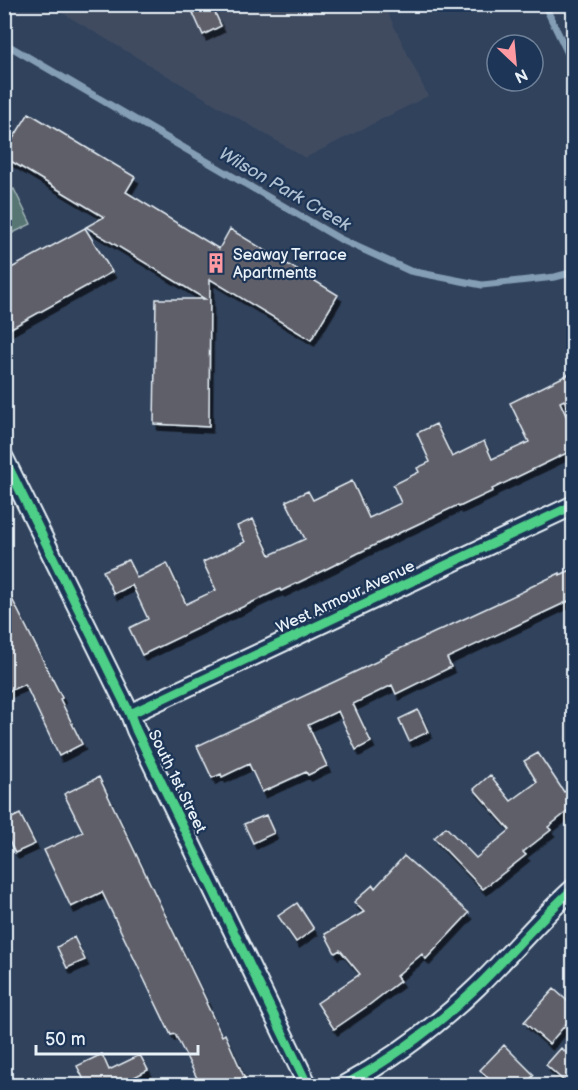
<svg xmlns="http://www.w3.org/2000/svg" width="578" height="1090" font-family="'Balsamiq Sans',sans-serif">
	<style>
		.built { fill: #3f4b60 }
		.green { fill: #577573; stroke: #a0b3b6; stroke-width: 1.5 }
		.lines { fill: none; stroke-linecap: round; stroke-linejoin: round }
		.stream { stroke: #849eb5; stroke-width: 7 }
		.building { fill: #5f5f69; stroke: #e8f1f8; stroke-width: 1.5; filter: url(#shadow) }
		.minor-casing { stroke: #e8f1f8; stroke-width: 22 }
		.minor { stroke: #1d3557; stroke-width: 18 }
		.cycleway-casing { stroke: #1d3557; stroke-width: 13 }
		.cycleway { stroke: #4dcf88; stroke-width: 9 }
		.labels { text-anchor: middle; stroke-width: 4.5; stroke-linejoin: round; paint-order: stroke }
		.poi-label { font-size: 16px; fill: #e8f1f8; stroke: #1d3557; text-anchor: start }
		.street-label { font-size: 16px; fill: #e8f1f8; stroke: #1d3557 }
		.water-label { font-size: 18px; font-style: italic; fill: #aec0d1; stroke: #1d3557 }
	</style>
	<defs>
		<filter id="shadow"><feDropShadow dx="3.5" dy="6" stdDeviation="0" flood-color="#0009"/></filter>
	</defs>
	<rect width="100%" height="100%" fill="#31425c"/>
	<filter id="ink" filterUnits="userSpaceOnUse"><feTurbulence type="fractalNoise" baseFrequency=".0167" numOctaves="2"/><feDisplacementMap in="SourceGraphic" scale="12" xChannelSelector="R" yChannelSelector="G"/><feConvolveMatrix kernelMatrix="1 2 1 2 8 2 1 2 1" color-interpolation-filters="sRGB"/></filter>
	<g filter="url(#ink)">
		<!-- built -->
		<path class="built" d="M49 5H384L428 96 305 158Z"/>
		<!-- green -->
		<path class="green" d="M14 189 31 224 9 235 5 224V193Z"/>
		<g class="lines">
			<!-- stream -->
			<path class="stream" d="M544 4 574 66
				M4 43 340 239 410 271 482 285 555 277 574 272"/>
		</g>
		<!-- building -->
		<path class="building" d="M189 4H211L221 26 203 35Z
			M29 113 135 177 126 192 219 249 230 229 338 295 311 340 210 279 209 427 154 424 156 299H205L86 227 104 217 4 157V153Z
			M85 228 112 272 4 332V272Z
			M573 372V421L564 400 560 402 573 431V450L492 489 493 491 459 507 458 505 401 532 314 575 281 591 280 589 142 655 129 628 148 619 132 585 114 594 103 571 128 560 137 578 167 563 186 604 216 590 203 562 245 542 237 526 253 519 270 555 305 539 286 501 308 491 313 500 352 481 369 518 401 503 393 485 419 472 417 468 430 462 417 433 436 424 452 457 484 441 492 459 529 442 510 403Z
			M573 569V599L447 658 451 667 396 694 392 685 353 704 371 742 356 750 338 711 308 725 327 766 308 775 306 772 262 792 249 764 222 777 221 774 212 778 197 746 336 681 380 660V658L526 590V589L560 573V575Z
			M4 583 62 698 60 699 82 744 59 756 25 684 4 693Z
			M418 710 428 732 409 741 399 719Z
			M538 753 564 792 573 787V807L548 827 551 830 523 852 526 855 483 889 434 838 446 827 476 858 510 830 474 789 490 775 511 801 537 782 524 761Z
			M99 777 207 1002 206 1003 222 1036 225 1034 248 1086H201L175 1034 171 1035 102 892 71 907 44 850 83 832 64 794Z
			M20 814 35 844 15 853 4 831V822Z
			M266 815 274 833 253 843 244 824Z
			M404 856 469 913 426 959 422 954 396 976 400 981 369 1005 334 1029 317 1003 360 974 340 950 335 953 325 934 364 912 354 902 373 885 375 888Z
			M297 903 314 929 296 942 278 916Z
			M74 937 85 960 67 968 57 947Z
			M554 989 573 1006V1016L549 1044 524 1022Z
			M504 1045 534 1075 524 1086H496L480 1070Z
			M561 1048 573 1059V1072L565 1082 546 1065Z
			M102 1054 109 1070 140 1055 148 1070 117 1086H77L85 1082 77 1066Z"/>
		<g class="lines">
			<!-- minor casing -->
			<g class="minor-casing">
				<path id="minor" d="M4 458 130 714 136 730 308 1086
					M130 714 574 505
					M343 1086C392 1059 437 1026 477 987 510 955 539 919 574 888"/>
			</g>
			<!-- minor -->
			<use href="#minor" class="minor"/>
			<!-- cycleway casing -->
			<g class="cycleway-casing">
				<path id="cycleway" d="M4 458 130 714 136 730 308 1086
					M130 714 574 505
					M343 1086C392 1059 437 1026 477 987 510 955 539 919 574 888"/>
			</g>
			<!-- cycleway -->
			<use href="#cycleway" class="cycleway"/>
		</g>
	</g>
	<!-- icons -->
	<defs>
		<g id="building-bare" transform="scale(1.62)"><path d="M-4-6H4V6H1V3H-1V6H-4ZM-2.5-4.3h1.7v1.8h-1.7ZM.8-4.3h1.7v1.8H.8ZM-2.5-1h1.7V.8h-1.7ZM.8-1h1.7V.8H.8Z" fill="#ff9aa2" stroke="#1d3557" stroke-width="2.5" paint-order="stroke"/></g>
	</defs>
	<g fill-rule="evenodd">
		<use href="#building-bare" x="216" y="263"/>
	</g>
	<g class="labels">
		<!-- poi labels -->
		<g class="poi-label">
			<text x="233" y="260">Seaway Terrace<tspan x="233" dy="18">Apartments</tspan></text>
		</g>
		<!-- street labels -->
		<g class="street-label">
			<text transform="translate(345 596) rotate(-25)" y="6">West Armour Avenue</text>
			<text transform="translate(178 781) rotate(64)" y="6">South 1st Street</text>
		</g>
		<!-- water labels -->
		<g class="water-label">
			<text transform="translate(285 189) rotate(30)" y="6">Wilson Park Creek</text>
		</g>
	</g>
	<!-- margin -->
	<rect width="578" height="1090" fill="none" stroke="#1d3557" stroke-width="24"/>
	<rect x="12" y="12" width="554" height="1066" fill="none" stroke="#e8f1f8" stroke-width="2" filter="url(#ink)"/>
	<!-- north arrow -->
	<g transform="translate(515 63) rotate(154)"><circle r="28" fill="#1d3557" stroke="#6e8097" stroke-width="1.5"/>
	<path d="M0-4.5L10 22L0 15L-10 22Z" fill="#ff9aa2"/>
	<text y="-9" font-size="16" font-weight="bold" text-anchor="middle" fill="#e8f1f8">N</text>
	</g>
	<!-- scale -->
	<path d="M36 1045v9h162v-9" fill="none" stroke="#e8f1f8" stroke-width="3"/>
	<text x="45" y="1045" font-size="18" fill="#e8f1f8" stroke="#1d3557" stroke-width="4.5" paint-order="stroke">50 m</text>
</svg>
